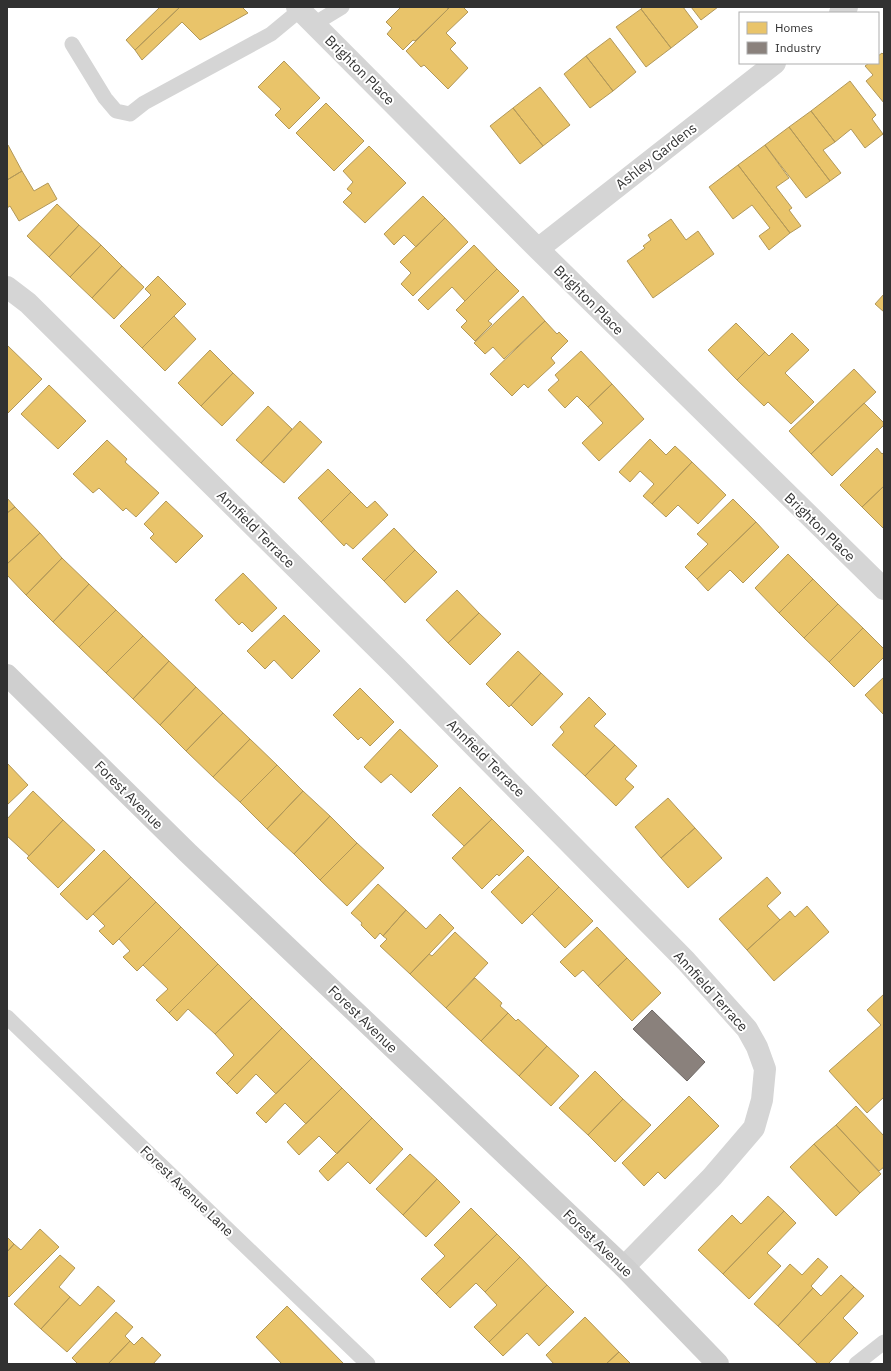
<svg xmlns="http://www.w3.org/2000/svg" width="891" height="1371" font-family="'IBM Plex Sans',sans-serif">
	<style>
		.homes { fill: #e9c46a; stroke: #b29859 }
		.industry { fill: #8a817c; stroke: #6f6966 }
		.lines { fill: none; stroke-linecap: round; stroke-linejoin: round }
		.lane { stroke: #d5d5d5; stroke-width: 15 }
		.street { stroke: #d5d5d5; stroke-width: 22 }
		.secondary { stroke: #cfcfcf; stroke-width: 22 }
		.labels { text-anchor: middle; stroke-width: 4; stroke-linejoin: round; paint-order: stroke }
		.street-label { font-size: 14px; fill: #313131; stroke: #fff }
	</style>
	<rect width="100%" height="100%" fill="#fff"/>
	<!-- homes -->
	<path class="homes" d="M160 7H180L135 50 126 40Z
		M180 7H242L248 13 200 40 182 22 142 60 135 50Z
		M401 7H447L448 9 415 41 413 40 403 50 387 34 392 28 386 22Z
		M450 7H463L468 12 446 33 456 43 450 49 468 68 448 89 424 65 421 67 406 51Z
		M643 7H683L698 27 671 48 641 9Z
		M691 7H718L701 20Z
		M641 9 671 48 646 67 616 27Z
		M610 38 636 72 613 91 586 56Z
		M882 53 884 55V103L866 81 873 75 865 66 869 63H878V56Z
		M586 56 613 91 590 108 564 74Z
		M284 61 320 98 289 129 275 115 281 109 258 87Z
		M850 81 876 115 872 119 883 134 865 148 851 129 835 142 811 111Z
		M540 87 570 125 543 146 513 108Z
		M326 103 364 141 334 171 296 133Z
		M513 108 543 146 520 164 490 126Z
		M811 111 835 142 823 150 841 173 830 181 789 127Z
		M789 127 830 181 806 198 765 145Z
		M8 145 22 171 7 180V146Z
		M765 145 789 178 776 187 792 208 789 210 801 226 790 233 738 165Z
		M369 146 406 183 365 223 343 202 352 193 347 189 353 182 343 171Z
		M738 165 790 233 769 250 759 236 770 228 752 205 733 219 709 187Z
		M22 171 34 191 48 183 57 199 19 221 10 206 7 208V180Z
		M423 196 445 218 416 247 404 235 394 245 384 234Z
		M57 204 79 225 49 257 27 236Z
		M445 218 468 242 413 296 401 284 411 273 400 262Z
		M671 219 686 240 698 231 714 254 653 298 627 261 645 248 643 246 651 240 648 235Z
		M79 225 101 245 70 277 49 257Z
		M101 245 122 266 92 298 70 277Z
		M474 245 497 269 465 301 452 287 428 310 418 300Z
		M122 266 144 287 114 319 92 298Z
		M497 269 519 291 488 321 492 324 475 341 461 327 467 321 456 310Z
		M158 276 186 304 142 348 120 326 151 295 145 289Z
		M884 294V312L875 304Z
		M523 296 545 321 504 359 493 347 485 354 474 343Z
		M174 316 196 339 165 371 142 348Z
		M545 321 557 334 559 332 568 341 551 358 555 363 528 388 524 384 512 396 490 374Z
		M736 323 765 352 737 380 708 350Z
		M792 333 809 350 785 373 814 402 791 424 768 402 764 406 737 380 765 352 769 356Z
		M7 345 42 379 7 414Z
		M210 350 233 373 201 406 178 383Z
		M581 351 612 384 588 407 577 396 565 408 548 390 559 380 555 375Z
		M854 369 876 392 811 454 789 431Z
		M233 373 254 393 222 426 201 406Z
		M612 384 644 419 599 461 582 443 603 423 588 407Z
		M49 385 86 421 58 449 21 414Z
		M864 403 884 423V425L832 476 811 454Z
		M268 406 292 429 261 463 236 440Z
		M300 421 322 442 284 483 261 463Z
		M650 439 666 455 675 446 692 462 652 504 643 496 654 484 640 471 630 482 619 472Z
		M107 440 127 459 125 462 159 493 136 517 126 508 123 511 99 488 93 493 73 474Z
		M877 448 882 454 884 452V486L862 507 840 485Z
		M692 462 726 495 698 524 678 505 666 517 652 504Z
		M328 469 351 492 321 522 298 498Z
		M884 486V529L862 507Z
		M351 492 367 508 375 501 388 515 353 549 346 543 344 546 321 522Z
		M7 498 15 507 7 513Z
		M733 499 756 522 697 579 685 567 708 544 697 534Z
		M166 501 203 536 176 563 150 538 154 534 144 524Z
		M15 507 40 533 7 564V513Z
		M756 522 779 547 743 583 730 570 708 591 697 579Z
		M394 528 415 550 384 581 362 559Z
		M40 533 62 558 26 595 7 575V564Z
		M415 550 437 572 405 603 384 581Z
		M788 554 813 579 779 613 755 588Z
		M62 558 89 584 53 622 26 595Z
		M243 573 277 608 252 632 242 622 239 625 215 600Z
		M813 579 838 604 804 638 779 613Z
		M89 584 116 610 79 647 53 622Z
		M457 590 479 613 448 643 426 620Z
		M838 604 863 628 829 662 804 638Z
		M116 610 143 636 106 673 79 647Z
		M479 613 501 634 470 665 448 643Z
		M284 615 320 651 292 679 274 660 265 669 247 651Z
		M863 628 884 649V657L854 687 829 662Z
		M143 636 169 661 133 699 106 673Z
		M518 651 541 673 509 707 486 684Z
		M169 661 196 687 160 725 133 699Z
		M541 673 563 694 532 726 511 705Z
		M884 677V715L865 695Z
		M196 687 223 713 186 751 160 725Z
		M360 688 394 722 370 746 361 737 358 740 333 715Z
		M589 697 606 714 594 726 615 745 585 776 552 745 564 732 560 727Z
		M223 713 250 739 213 777 186 751Z
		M400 729 438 766 411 793 391 774 381 783 364 767Z
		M250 739 277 765 240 802 213 777Z
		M615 745 637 766 625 779 634 787 616 806 585 776Z
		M7 763 28 785 7 805Z
		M277 765 303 791 267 829 240 802Z
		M460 787 492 819 464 846 432 815Z
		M33 791 63 820 29 856 7 836V819Z
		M303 791 330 816 294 854 267 829Z
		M668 798 695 828 661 858 635 827Z
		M330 816 357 843 320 880 294 854Z
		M492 819 524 851 499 876 497 874 482 889 452 858Z
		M63 820 95 850 58 888 27 858Z
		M695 828 722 858 688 888 661 858Z
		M357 843 384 868 347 906 320 880Z
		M104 850 131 877 87 920 60 894Z
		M528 856 559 887 522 924 491 892Z
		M131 877 156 902 113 945 99 931 105 926 93 914Z
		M767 877 781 893 767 906 780 920 747 950 719 919Z
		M378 884 406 910 383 936 380 933 375 939 361 925 362 923 351 913Z
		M559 887 593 921 565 948 532 914Z
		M156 902 181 927 137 971 123 957 130 951 119 939Z
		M807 906 829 932 774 981 747 950 790 911 795 917Z
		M406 910 426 929 440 914 454 928 410 974 380 946 387 939 383 936Z
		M181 927 218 964 169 1013 156 1000 168 989 143 965Z
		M597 927 627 958 598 986 583 970 575 977 560 962Z
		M455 932 488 963 446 1008 410 974 429 954 432 956Z
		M627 958 661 993 632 1021 598 986Z
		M218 964 252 998 215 1034 188 1009 177 1021 169 1013Z
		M475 978 502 1003 500 1006 508 1013 481 1041 446 1008Z
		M884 994V1097L867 1113 829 1071 881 1025 867 1010Z
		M252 998 282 1028 227 1084 216 1073 234 1055 215 1034Z
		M508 1013 516 1021 518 1019 547 1046 519 1076 481 1041Z
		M282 1028 312 1058 276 1094 256 1074 237 1094 227 1084Z
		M547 1046 579 1076 551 1106 519 1076Z
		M312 1058 342 1088 306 1124 285 1103 266 1123 256 1113Z
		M595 1071 623 1099 588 1135 559 1108Z
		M342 1088 372 1118 337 1154 319 1136 299 1155 287 1142Z
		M689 1096 719 1126 665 1179 658 1172 644 1186 622 1163Z
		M623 1099 651 1125 615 1162 588 1135Z
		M856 1106 884 1136V1167L879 1171 836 1125Z
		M372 1118 403 1149 370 1184 348 1162 328 1181 319 1171Z
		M836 1125 881 1174 860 1193 814 1144Z
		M814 1144 860 1193 836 1216 790 1167Z
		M410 1154 437 1179 403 1215 376 1189Z
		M437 1179 460 1202 426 1237 403 1215Z
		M768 1196 784 1211 723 1274 698 1250 732 1215 741 1224Z
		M471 1208 497 1234 436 1294 421 1279 445 1256 434 1245Z
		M784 1211 796 1223 767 1253 781 1266 749 1299 723 1274Z
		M40 1229 59 1247 9 1297 7 1295V1252L14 1244 21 1250Z
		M497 1234 520 1257 485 1292 476 1283 450 1308 436 1294Z
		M7 1237 14 1244 7 1252Z
		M60 1255 75 1268 59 1287 70 1297 41 1329 14 1304Z
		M520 1257 547 1285 489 1342 474 1327 497 1305 485 1292Z
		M818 1258 828 1267 811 1286 813 1288 778 1326 754 1304 790 1264 802 1275Z
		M841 1275 854 1287 798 1345 778 1326 813 1288 821 1296Z
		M547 1285 574 1312 539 1346 527 1333 503 1356 489 1342Z
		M98 1286 115 1301 67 1352 41 1329 70 1297 80 1306Z
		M854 1287 864 1296 843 1318 858 1333 828 1364H818L798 1345Z
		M287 1306 344 1364H282L256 1337Z
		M116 1312 133 1327 125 1336 130 1341 108 1364H78L72 1358Z
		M585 1317 619 1352 606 1364H554L546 1355Z
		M142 1337 161 1355 153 1364H108L130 1341 134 1345Z
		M619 1352 631 1364H606Z"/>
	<!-- industry -->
	<path class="industry" d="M652 1010 705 1062 687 1081 633 1029Z"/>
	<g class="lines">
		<!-- lane -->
		<path class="lane" d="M314 24 342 7
			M72 44 105 98 116 111 130 114 144 103 271 34 300 10
			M7 1017 368 1364
			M856 1364 884 1342"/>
		<!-- street -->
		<path class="street" d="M297 7 538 249 884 589
			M840 13 847 7
			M538 249 775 63
			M7 287 28 303 396 667 686 961 747 1029 757 1047 765 1069 762 1100 754 1128 712 1177 624 1267"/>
		<!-- secondary -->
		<path class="secondary" d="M7 675 188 853 624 1267 718 1364"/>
	</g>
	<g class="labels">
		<!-- street labels -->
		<g class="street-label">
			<text transform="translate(360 70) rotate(45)" y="5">Brighton Place</text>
			<text transform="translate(656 156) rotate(-38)" y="5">Ashley Gardens</text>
			<text transform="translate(589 300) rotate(45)" y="5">Brighton Place</text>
			<text transform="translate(820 527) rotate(44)" y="5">Brighton Place</text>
			<text transform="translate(256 529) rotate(45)" y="5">Annfield Terrace</text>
			<text transform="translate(486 758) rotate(45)" y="5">Annfield Terrace</text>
			<text transform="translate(129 795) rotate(45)" y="5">Forest Avenue</text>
			<text transform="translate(711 991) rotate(48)" y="5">Annfield Terrace</text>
			<text transform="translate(363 1019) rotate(44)" y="5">Forest Avenue</text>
			<text transform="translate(187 1191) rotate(44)" y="5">Forest Avenue Lane</text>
			<text transform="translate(598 1243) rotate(44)" y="5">Forest Avenue</text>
		</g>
	</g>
	<!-- border -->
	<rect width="891" height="1371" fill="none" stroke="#313131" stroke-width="16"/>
	<!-- legend -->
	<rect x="739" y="12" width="140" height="52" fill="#ffffff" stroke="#adadad"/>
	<rect x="747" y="22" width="20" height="12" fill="#e9c46a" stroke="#adadad"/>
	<text x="775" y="32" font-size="12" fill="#313131">Homes</text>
	<rect x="747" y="42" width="20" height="12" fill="#8a817c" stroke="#adadad"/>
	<text x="775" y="52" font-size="12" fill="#313131">Industry</text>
</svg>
